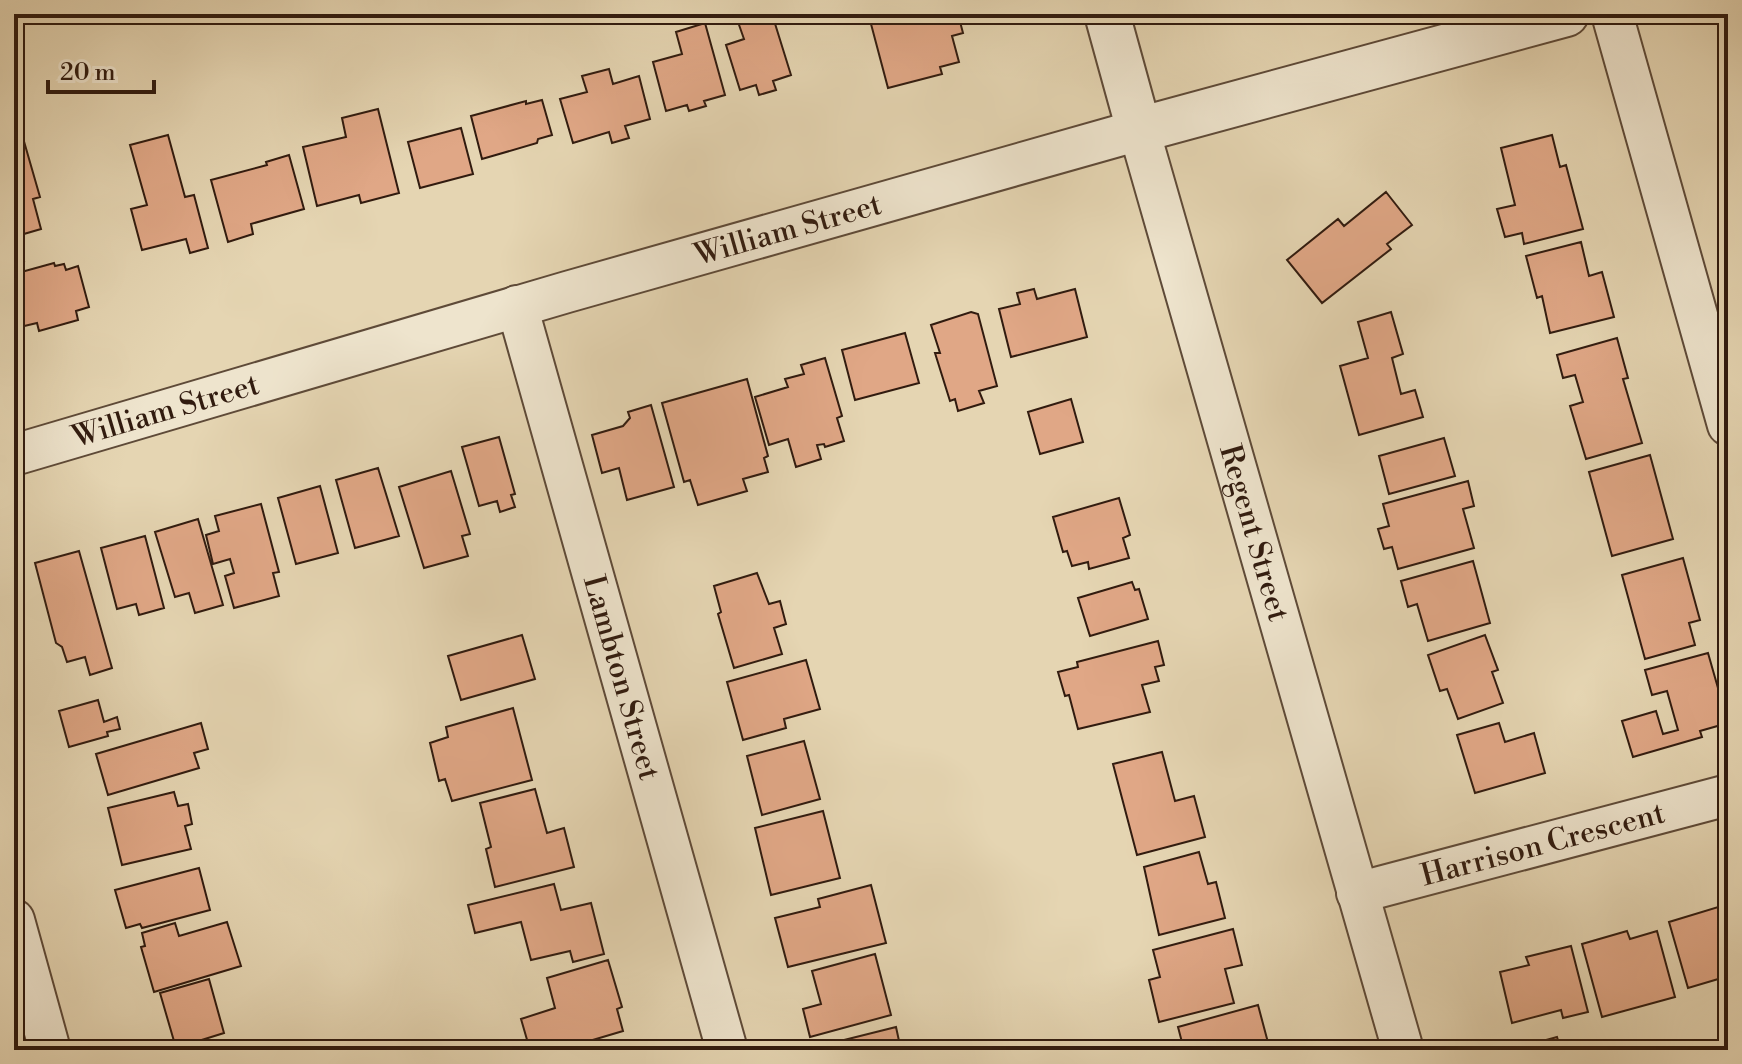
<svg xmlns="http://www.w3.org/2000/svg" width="1742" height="1064" font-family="'Libre Bodoni',serif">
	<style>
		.building { fill: #e0a786; stroke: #311b0f; stroke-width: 2 }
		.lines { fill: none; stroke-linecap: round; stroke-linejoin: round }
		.minor-casing { stroke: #5e4a38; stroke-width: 44 }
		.tertiary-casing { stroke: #5e4a38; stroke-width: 48 }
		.minor { stroke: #eee4cd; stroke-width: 40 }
		.tertiary { stroke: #eee4cd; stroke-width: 44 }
		.labels { text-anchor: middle; stroke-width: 6; stroke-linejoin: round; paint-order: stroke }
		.street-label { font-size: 30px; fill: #311b0f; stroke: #eee4cd }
	</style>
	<rect width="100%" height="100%" fill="#e5d5b2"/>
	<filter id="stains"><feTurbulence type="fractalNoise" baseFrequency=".0025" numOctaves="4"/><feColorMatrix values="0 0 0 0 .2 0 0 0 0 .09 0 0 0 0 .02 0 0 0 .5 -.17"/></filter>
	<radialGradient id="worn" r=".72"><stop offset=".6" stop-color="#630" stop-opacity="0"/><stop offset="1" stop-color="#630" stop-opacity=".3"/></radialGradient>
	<!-- building -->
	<path class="building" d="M764 14H772L791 75 773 81 776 90 759 95 756 85 740 90 726 45 744 39 738 22Z
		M908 14H958L963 33 952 36 959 62 940 67 942 74 888 88 871 24Z
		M705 23 725 95 704 101 706 106 689 111 687 105 666 111 653 62 682 54 676 32Z
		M609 69 613 84 639 76 650 119 625 126 629 138 612 143 609 132 573 143 560 99 587 92 582 76Z
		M542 100 552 135 538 139 537 143 482 159 471 116 526 101V104Z
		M378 109 399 193 361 203 359 195 317 206 303 147 346 137 342 118Z
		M19 124 40 197 33 199 41 229 17 236 24 261 14 264V125Z
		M461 128 473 174 420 188 408 142Z
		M168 135 185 197 194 195 208 248 190 253 186 239 142 250 131 209 147 205 130 145Z
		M1552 135 1560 167 1566 165 1583 229 1524 244 1522 233 1505 237 1497 209 1515 205 1501 148Z
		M289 155 304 209 251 224 253 234 228 242 211 180 267 165 266 162Z
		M1386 192 1412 225 1387 244 1391 249 1322 303 1287 260 1338 219 1344 226Z
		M1581 242 1589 276 1602 272 1614 317 1550 333 1542 296 1537 298 1526 256Z
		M54 263 55 266 64 264 66 270 78 266 89 307 76 311 78 320 39 331 37 323 20 327 22 334 14 337V274Z
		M1034 289 1037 299 1075 289 1087 337 1011 357 999 309 1020 304 1017 293Z
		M971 312 978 314 997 386 979 391 984 403 958 411 955 399 950 401 935 353H940L931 325Z
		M1391 312 1403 354 1392 358 1401 394 1415 390 1423 417 1359 435 1340 366 1368 358 1358 322Z
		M905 333 919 383 855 400 842 350Z
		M1617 338 1628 378 1623 379 1642 443 1586 459 1570 406 1583 402 1575 375 1563 378 1557 355Z
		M825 358 842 416 837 418 844 441 825 447 824 444 817 445 821 459 796 467 788 439 769 445 755 397 788 387 785 379 804 374 801 365Z
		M747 379 768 456 764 458 768 472 743 479 747 491 698 505 690 480 684 482 662 403Z
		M1071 399 1083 442 1040 454 1028 412Z
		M651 405 674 487 627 500 619 468 602 473 592 435 623 426 630 418 628 412Z
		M499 437 515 494 511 495 515 507 500 512 497 501 479 506 462 447Z
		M1444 438 1455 476 1389 494 1379 456Z
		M1650 455 1673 539 1612 556 1589 472Z
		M378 468 399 536 355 548 336 480Z
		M451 471 470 534 462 536 468 556 424 568 399 487Z
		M1468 481 1474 506 1463 509 1474 548 1398 569 1392 547 1384 549 1378 529 1389 526 1383 504Z
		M320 486 338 553 296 564 278 498Z
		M1119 498 1130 535 1123 538 1129 558 1089 569 1088 562 1072 566 1067 551 1063 552 1053 517Z
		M261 504 279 572 273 573 279 596 234 608 225 576 234 573 230 559 213 564 206 535 219 531 215 516Z
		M198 519 223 605 195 613 189 593 175 597 155 532Z
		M145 536 164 608 139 615 136 604 117 609 101 548Z
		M79 551 112 668 90 675 85 657 67 662 62 647 56 643 35 563Z
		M1683 558 1700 620 1689 623 1695 645 1645 659 1622 575Z
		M1473 561 1490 623 1428 641 1417 604 1408 607 1401 581Z
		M757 573 769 604 780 601 786 624 774 628 782 654 734 668 718 614 721 612 714 586Z
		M1132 582 1135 590 1139 589 1148 619 1090 636 1078 598Z
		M522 635 535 679 461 700 448 656Z
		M1485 635 1498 670 1492 672 1503 703 1458 719 1447 689 1440 691 1428 655Z
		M1158 641 1164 665 1155 667 1159 681 1142 685 1150 712 1078 729 1069 695 1065 696 1058 672 1078 667 1077 662Z
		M1708 653 1728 723 1700 731 1702 737 1633 757 1622 721 1656 711 1663 734 1678 730 1667 691 1652 695 1645 670Z
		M806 660 820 709 784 719 786 728 743 740 727 682Z
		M98 700 104 722 117 717 120 729 107 732 108 736 69 747 59 711Z
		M513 708 532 780 452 801 445 779 439 781 430 743 448 737 446 727Z
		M201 723 208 749 194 753 199 768 108 795 96 754Z
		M1499 723 1505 742 1534 733 1545 773 1475 793 1457 735Z
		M804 741 820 799 762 815 747 756Z
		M1162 752 1175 801 1194 796 1205 837 1137 855 1113 764Z
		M535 789 547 833 564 828 574 867 495 887 486 849 491 847 480 803Z
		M174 792 178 806 188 804 192 824 185 826 191 849 122 865 108 808Z
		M823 811 840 878 771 895 755 828Z
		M1199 852 1208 884 1216 882 1225 918 1159 935 1144 867Z
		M199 868 210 910 142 928 140 924 126 928 115 890Z
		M554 884 561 910 591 903 604 954 573 962 570 951 531 960 521 922 475 933 468 905Z
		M871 885 886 943 788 967 775 918 820 907 818 899Z
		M1728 904V968L1723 969 1725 977 1688 988 1669 922Z
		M227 922 241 966 154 992 141 947 145 946 142 933 175 923 179 936Z
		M1233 929 1242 965 1225 969 1234 1003 1159 1022 1149 980 1160 977 1153 950Z
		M1627 931 1630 939 1657 931 1675 997 1602 1017 1582 944Z
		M1571 946 1588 1012 1563 1018 1561 1010 1512 1023 1500 972 1529 965 1526 957Z
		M875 954 891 1015 810 1037 803 1009 821 1004 812 971Z
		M608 960 622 1007 617 1009 623 1031 559 1050H530L521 1019 555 1008 547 978Z
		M209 979 224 1033 176 1048 160 993Z
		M1258 1005 1270 1050H1184L1178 1027Z
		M896 1027 901 1050H833L832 1043Z
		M1557 1037 1561 1050H1521L1520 1047Z"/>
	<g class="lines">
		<!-- minor casing -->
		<g class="minor-casing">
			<g id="minor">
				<path d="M1612 14 1728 425"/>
				<path id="s1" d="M517 306 727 1050"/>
				<path id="s2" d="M14 455 567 292 1139 130 1403 1050"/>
				<path id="s3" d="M1357 893 1728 795"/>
				<path d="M14 920 50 1050"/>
			</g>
		</g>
		<!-- tertiary casing -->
		<g class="tertiary-casing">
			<path id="tertiary" d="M1107 14 1139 130 1566 14"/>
		</g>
		<!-- minor -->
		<use href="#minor" class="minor"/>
		<!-- tertiary -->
		<use href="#tertiary" class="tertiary"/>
	</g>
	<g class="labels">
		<!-- street labels -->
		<g class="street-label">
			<text dy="10" stroke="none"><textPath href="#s2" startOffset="806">William Street</textPath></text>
			<text dy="10" stroke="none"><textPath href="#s2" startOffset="158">William Street</textPath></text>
			<text dy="10" stroke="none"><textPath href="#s2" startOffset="1590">Regent Street</textPath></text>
			<text dy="10" stroke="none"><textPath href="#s1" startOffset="386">Lambton Street</textPath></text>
			<text dy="10" stroke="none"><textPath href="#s3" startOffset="192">Harrison Crescent</textPath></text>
		</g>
	</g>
	<!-- margin -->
	<rect width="1742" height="1064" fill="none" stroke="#e5d5b2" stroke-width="48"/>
	<rect x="16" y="16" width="1710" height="1032" fill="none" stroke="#311b0f" stroke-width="4"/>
	<rect x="24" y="24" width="1694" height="1016" fill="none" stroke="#311b0f" stroke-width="2"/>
	<!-- scale -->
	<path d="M48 80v12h106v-12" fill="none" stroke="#311b0f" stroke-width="4"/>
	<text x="60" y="80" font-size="24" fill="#311b0f" stroke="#eee4cd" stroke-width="6" paint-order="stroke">20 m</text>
	<rect width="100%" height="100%" filter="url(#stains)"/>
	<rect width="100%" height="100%" fill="url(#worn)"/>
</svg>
